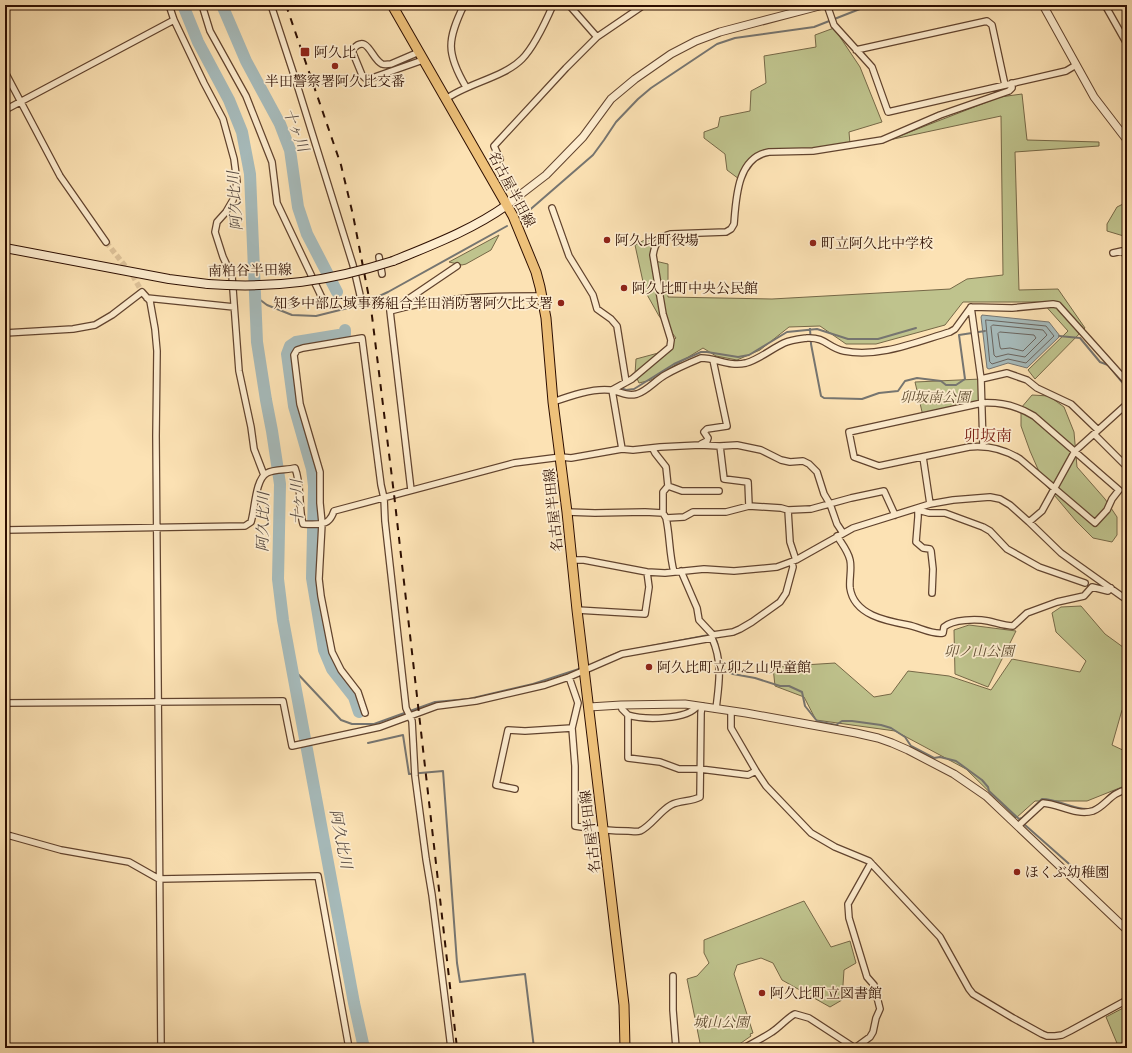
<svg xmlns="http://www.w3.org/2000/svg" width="1132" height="1053" font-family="'IM FELL Double Pica','Noto Serif JP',serif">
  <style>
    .green { fill: #bfc38d; stroke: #766847 }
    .water { fill: #a6baba; stroke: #767570 }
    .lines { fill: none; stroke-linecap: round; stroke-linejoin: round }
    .shore { stroke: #6a645e; stroke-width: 1 }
    .stream { stroke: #767570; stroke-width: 2 }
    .river { stroke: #a6baba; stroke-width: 12 }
    .minor-tunnel { stroke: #ddc299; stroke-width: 5.5; stroke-dasharray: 5.5 3; stroke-linecap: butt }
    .minor-casing { stroke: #61432e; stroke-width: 8 }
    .tertiary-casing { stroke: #61432e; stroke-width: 9 }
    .secondary-casing { stroke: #2d0e01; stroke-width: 10 }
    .primary-casing { stroke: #2d0e01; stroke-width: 11 }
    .minor { stroke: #fdecce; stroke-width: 5.5 }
    .tertiary { stroke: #fdecce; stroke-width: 7 }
    .secondary { stroke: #fdecce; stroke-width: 8 }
    .primary { stroke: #eec17a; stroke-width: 9 }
    .rail { stroke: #2d0e01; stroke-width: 2; stroke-dasharray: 7 7; stroke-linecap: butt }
    .secondary-bridge-casing { stroke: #2d0e01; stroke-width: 10; stroke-linecap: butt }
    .secondary-bridge { stroke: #fdecce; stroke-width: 8 }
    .poi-dot { fill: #8f2418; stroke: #fdecce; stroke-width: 1.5 }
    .labels { text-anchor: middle; stroke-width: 3.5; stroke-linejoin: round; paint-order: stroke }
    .poi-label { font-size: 14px; fill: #2d0e01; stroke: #fdecce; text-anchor: start }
    .street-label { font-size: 14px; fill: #2d0e01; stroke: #fdecce }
    .park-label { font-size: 14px; font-style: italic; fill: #604d32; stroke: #fdecce }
    .water-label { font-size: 15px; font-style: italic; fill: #574a42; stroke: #fdecce }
    .quarter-label { font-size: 16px; fill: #7a1f14; stroke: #fdecce }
  </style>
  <rect width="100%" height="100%" fill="#fce2b4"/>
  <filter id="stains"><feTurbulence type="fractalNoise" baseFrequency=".005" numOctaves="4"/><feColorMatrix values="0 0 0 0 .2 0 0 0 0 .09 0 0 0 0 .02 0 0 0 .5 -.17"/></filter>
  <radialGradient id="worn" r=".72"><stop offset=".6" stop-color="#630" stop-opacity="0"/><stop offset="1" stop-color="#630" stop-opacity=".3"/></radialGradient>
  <path class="green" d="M834,28L860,67L882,122L849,132L850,144L812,149L763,151L747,161L739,179L727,170L725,154L704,138V132L718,127L720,117L750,111L751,91L766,83L764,56L816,47L815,35Z
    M1022,94L1027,140L1099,142V146L1015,152L1019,290L1058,289L1085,328L1035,379L1028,370L1068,331L1042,302H963L945,325L876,344H846L820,326L789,327L760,350L737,360L716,356L703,348L651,380L639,383L635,374L636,359L662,352L676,338L659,316L645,291L635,245L652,236L655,261L668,264V297L772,299L950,289L967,279L1003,275L1001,116L889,140L1000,97Z
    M1127,202V237L1107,231V224L1117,207Z
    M499,235L491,250L466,264L462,265L449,262Z
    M981,379L982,403L923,416L915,382Z
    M1032,395L1049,396L1064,407L1074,432L1077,467L1105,499L1117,517V535L1112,542L1093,538L1076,521L1044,483L1030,451L1021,426V408Z
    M1081,606L1105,634L1127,650V709L1122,710L1112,745L1127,752V785L1087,801H1035L1016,818L966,769L895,731L816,720L804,697L775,686L773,667L835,663L874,697L891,694L908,671L949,676L991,690L1012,659L1080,672L1086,661L1056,632L1052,613L1061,607Z
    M969,625L1016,631L988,687L955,674L954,630Z
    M804,901L831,947L850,941L856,963L844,970L842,1000L830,1007L782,980L773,963L761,958L737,965L734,974L753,1033L750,1034L751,1036L741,1043L731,1048H701L687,979L697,976L709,963L704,953V940Z
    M1127,1006V1048H1119L1106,1017Z"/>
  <path class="water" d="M982,315L1049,322L1060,336L1027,368L1008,363L989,369L987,368L981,317Z"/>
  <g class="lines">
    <path class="shore" d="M986,320L1046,326L1054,336L1026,363L1008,359L992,364L990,362Z
      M993,325L1043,330L1047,335L1025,357L1008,354L996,357L994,355L991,327Z
      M1000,332L1034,335L1036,338L1023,351L1010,348L1001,349L1000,347L998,334Z"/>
    <path class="stream" d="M525,214L593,155L604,140L616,122L638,99L651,88L717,44L735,38L814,27L870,5
      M255,296L267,305L292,315L316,316L360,305L388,292L507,226
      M810,329L811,344L821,396L824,398L862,399L879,393L898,391L905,381L917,378L941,381L946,385H956L965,379L959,335L985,331
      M1059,336L1080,338L1100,362L1108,365L1127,388
      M621,388L626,390L634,389L674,364L701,352H707L738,357L749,355L787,332L817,329L848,339H878L916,328
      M603,659L620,652L709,635L715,638L717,642L722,667L724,670L733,674L755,678L780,686H789L802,692L805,706L817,721L836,725L842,721H852L881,725L891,728L905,737L911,746L934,758L940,757L956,761L982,780L988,787L989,791L1019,819L1022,818L1042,799C1058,799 1073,810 1089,809C1103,807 1109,789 1124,788
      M291,670L296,672L341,720L352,724H374L435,702L469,699L533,684L582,668
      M368,743L403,735L409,774L443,771L457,963L460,982L525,974L534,1048
      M1025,825L1076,870L1103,868"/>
    <path class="river" d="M183,5L198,42L229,100L242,132L250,174L257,342L266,400L272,431L280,484L278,579L283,620L354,1003L364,1048
      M222,5L246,61L280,124L290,150L298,207L307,234L337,292
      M345,330V334L296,342L290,346L287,354L294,406L312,469L314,486L312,578L324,650L332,669L354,697L359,712"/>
    <path class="minor-tunnel" d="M106,242L133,276L142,292"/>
    <g class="minor-casing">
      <path id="minor" d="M169,5L174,20L204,83L223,119L234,159L237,182L233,200L226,212L217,222L215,232L223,257L232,276L239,371L251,427L254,449L264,475
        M202,5L210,31L246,96L272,162L277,203L323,300
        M271,5L294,75L353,265L360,295
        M464,5C447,40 446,53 466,87
        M569,5L597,37
        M827,5L834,25L872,67L888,112L1066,71L1076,65
        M1105,5L1127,44
        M856,50L987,21L992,25L1005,85
        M419,52L391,64C388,64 385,65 382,64C371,59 368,33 353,49V53L362,75L365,78L369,79L423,60
        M5,72L60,176L106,242
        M446,99C468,83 503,78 522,59C534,47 546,21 553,5
        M5,110L174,20
        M500,159L494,146L566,68L597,37L644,5
        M552,208L569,256L593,295L597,309L611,319L617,326L626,382
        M1113,253L1122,251L1127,256
        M379,257L382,274
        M147,298L234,307
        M971,307L981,379L983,446
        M395,308L457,266
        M5,333L73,329L95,325L112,315L142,292L150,301L155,329L157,351L156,436L161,1048
        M981,379L1007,373L1027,380L1037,388L1071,404L1098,430
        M612,390L632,379L670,347L671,340L663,314L653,255C655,243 659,237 671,234L726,232L731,229L734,224C736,199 737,157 769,152L813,151L882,140L940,115L1009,91L1012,88V83
        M612,390L622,449
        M553,402C570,396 593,388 610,390C620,391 625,397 637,394C647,391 656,380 665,375C677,368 689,363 701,358C717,358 729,367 746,363C760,359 771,349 784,343C791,340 800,339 807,338C826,337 828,348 844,351C879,358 916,342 950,332L955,329L971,307L1012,308L1053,304L1058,305L1127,382
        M982,403C1002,402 1018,406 1034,416L1119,490L1112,499L1107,510L1095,523L1020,459C1004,449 988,445 969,447L879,466L854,457L849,432Z
        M1094,434L1127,467
        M701,444L707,441L708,438L704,432L707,429L727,426L713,360
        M720,446L724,479L748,482L749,506
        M653,449L655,453L666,467L668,486L682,491H719
        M923,457L930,504
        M411,490L390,311C439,297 491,296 541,296
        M918,509V517L916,542L923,548L930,549L931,551L933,569L932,593
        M788,510L811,509L851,498L884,491L895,515
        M918,510L929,513H945L983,527L990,531L1007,549L1039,567L1085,583
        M567,512L595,513L645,512L663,513L666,518
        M663,513V492L668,486
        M1029,522L1042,511L1075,451L1127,404
        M5,530L245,526L251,522C255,510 255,479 267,473C273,469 288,470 295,468C302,486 298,506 303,524C310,524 324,526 329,520C331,518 333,514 334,511L514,463L561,457L571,458L622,449L633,450L660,447L700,445L720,446L737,445L761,450L781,460L790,462L803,461L809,464L817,472L824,494L830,504L837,524L843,533
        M837,536C842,544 848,551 850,560C852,569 849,579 850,588C854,615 886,621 908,625C919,627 932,635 943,633L944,627C953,619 977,619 988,621C997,623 1005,626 1013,626L1027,613L1057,602L1084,596L1092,587L1108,591L1111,588
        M572,560H584L647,572L665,573L704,569L734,571L777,567L796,560L853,528L930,504L953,500L990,497L1000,499L1010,505L1029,522L1061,553L1127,600
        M681,571L697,608L699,620L713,635L733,632L740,629L752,622L780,602L786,593L793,567L792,562
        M674,572C669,554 670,535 666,518L684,517L693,512H726L749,506L781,508L788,510L790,542L796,560
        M577,610L645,614L649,587L647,572
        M712,638C723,663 719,683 716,709
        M569,677L578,703L572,728L575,766V826C593,829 610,831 628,831C631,831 637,832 640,831C651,826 660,811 671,805C680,800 691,802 700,797L701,713L702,706
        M5,703L283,701L292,746L380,727L437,706L476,701L545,685L569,677L622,654L712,638L713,635
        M621,705L622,709L628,715V758L660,762L679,769H700L748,775L756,771
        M731,711V728L756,771L766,786L811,833L835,847L869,861L940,937L969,989L973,994L1013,1018L1042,1034L1047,1036H1055L1062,1035L1070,1031L1127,1000
        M365,713L358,692L341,670L332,652L321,596L319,579L322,523L320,503V472L300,404L294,355L297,350L303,348L362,338L381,485L384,498L385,521L406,708L412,721L415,776L426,859L432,895L451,1048
        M628,715C644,720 688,720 697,706
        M515,789L496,785L508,730L525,731L572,728
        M1018,826L1043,803C1059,804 1076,816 1093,811C1106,806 1111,792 1127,790
        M5,835L11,836L61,850L129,862L159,879L318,876L349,1048
        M673,976V1010L676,1048
        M744,1048C753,1043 763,1038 772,1032C780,1027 788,1017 795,1014L809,1018L855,1048L870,1037L873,1032L876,1018L880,1009L874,985L867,977L849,918L848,904L871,863"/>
    </g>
    <g class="tertiary-casing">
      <path id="tertiary" d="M1043,5L1094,97L1127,140
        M507,205L546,175L583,137L611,99L635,79L671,54L696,41L720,32L823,5
        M589,707L621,705L685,704L746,713L856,733L878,738L892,743L908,750L954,774L986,796L1127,930"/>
    </g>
    <g class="secondary-casing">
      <path id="secondary" d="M5,248L169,279L208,284
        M393,261C432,245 472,230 507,205"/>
    </g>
    <g class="primary-casing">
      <path id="primary" d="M392,5L513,216L536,272L540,287L546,318L553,402L567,512L577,610L624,1005L625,1048"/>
    </g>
    <use href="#minor" class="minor"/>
    <use href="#tertiary" class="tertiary"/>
    <use href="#secondary" class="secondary"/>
    <use href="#primary" class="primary"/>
    <path class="rail" d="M286,5L341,165L353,215L371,308L394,494L457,1048"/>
    <g class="secondary-bridge-casing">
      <path id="secondary-bridge" d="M208,284C274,289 330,281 393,261"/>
    </g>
    <use href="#secondary-bridge" class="secondary-bridge"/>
  </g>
  <g class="poi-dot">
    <rect x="300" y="47" width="10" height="10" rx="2"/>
    <circle cx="335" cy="66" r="4"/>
    <circle cx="607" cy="240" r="4"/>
    <circle cx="813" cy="243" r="4"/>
    <circle cx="624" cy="288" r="4"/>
    <circle cx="561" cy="303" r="4"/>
    <circle cx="649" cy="667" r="4"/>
    <circle cx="1017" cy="872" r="4"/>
    <circle cx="762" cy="993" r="4"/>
  </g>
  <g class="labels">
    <g class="poi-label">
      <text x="314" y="57">阿久比</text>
      <text x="335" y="86" text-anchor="middle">半田警察署阿久比交番</text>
      <text x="615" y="245">阿久比町役場</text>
      <text x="821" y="248">町立阿久比中学校</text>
      <text x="632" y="293">阿久比町中央公民館</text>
      <text x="553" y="308" text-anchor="end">知多中部広域事務組合半田消防署阿久比支署</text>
      <text x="657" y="672">阿久比町立卯之山児童館</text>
      <text x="1025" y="877">ほくぶ幼稚園</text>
      <text x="770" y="998">阿久比町立図書館</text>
    </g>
    <g class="street-label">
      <text transform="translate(512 189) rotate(62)" y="5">名古屋半田線</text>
      <text transform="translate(250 270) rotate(-1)" y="5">南粕谷半田線</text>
      <text transform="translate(553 510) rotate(-96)" y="5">名古屋半田線</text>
      <text transform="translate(590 832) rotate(-97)" y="5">名古屋半田線</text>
    </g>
    <g class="park-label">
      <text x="935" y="402">卯坂南公園</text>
      <text x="979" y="656">卯ノ山公園</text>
      <text x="721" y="1027">城山公園</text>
    </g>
    <g class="water-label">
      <text transform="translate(296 130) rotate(69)" y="5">十ヶ川</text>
      <text transform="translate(235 201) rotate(-94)" y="5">阿久比川</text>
      <text transform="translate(297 502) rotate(-91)" y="5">十ヶ川</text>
      <text transform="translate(263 522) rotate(-89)" y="5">阿久比川</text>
      <text transform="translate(341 839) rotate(79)" y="5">阿久比川</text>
    </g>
    <g class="quarter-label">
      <text x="988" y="441">卯坂南</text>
    </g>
  </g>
  <rect width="1132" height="1053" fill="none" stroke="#fce2b4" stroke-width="20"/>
  <rect x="6" y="6" width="1120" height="1041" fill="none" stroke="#2d0e01" stroke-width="2"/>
  <rect x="10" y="10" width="1112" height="1033" fill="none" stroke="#2d0e01"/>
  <rect width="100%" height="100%" filter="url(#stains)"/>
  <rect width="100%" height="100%" fill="url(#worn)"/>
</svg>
